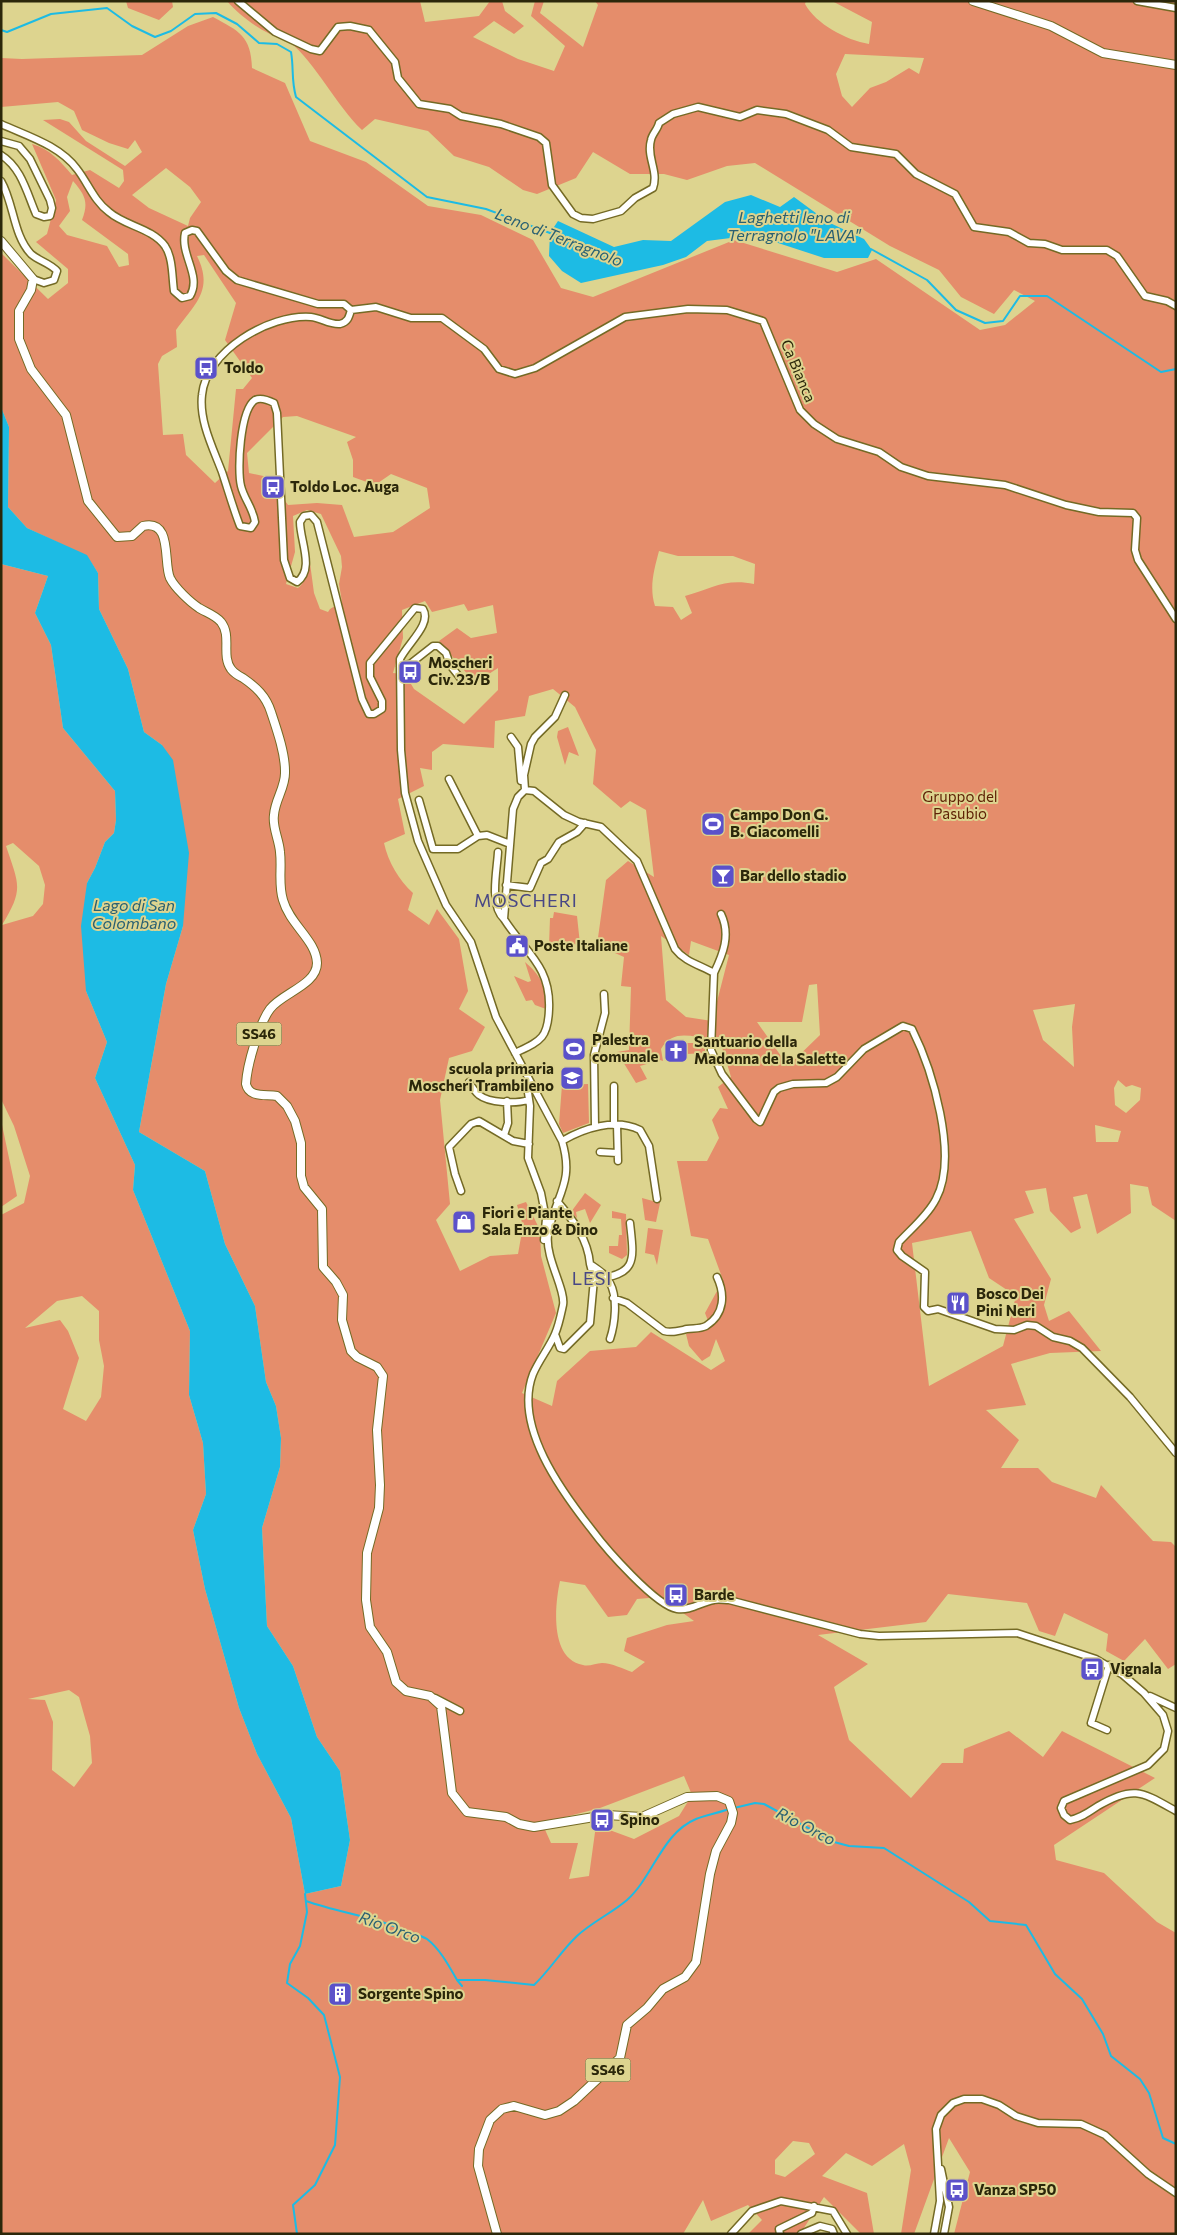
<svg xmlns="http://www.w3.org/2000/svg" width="1177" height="2235" font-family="Commissioner,sans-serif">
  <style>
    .green { fill: #e58d6b; fill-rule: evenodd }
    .water { fill: #1dbbe4 }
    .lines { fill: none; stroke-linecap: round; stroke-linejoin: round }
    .stream { stroke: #1dbbe4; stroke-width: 2 }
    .minor-casing { stroke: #746a25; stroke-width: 9 }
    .major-casing { stroke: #746a25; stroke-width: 10 }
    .minor { stroke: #fff; stroke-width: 6 }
    .major { stroke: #fff; stroke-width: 8 }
    .labels { text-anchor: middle; stroke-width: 4; stroke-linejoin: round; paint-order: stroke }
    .shield { fill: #ddd48f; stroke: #605b32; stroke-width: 1 }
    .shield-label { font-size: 14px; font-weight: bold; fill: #2b270a }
    .poi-label { font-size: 15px; font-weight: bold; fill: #2b270a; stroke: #ddd48f; text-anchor: start }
    .street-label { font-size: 15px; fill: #2b270a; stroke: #ddd48f }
    .park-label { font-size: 15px; fill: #5f2206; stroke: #ddd48f }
    .water-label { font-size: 16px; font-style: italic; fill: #296072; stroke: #ddd48f }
    .quarter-label { font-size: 18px; letter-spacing: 1px; fill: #484785; stroke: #ddd48f }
  </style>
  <rect width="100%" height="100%" fill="#ddd48f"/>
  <path class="green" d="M126,1H172L173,7L159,20L128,8Z
    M227,1H420L425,22L479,16L490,1H502L505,11L524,26L514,34L494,21L473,37L518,59L554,71L565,46L531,16L535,1H544L540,13L583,47L598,5L595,1H806L805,4C816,24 846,40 869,44L872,22L832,1H1176V1221L1152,1205L1148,1187L1130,1184L1131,1213L1097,1234L1087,1194L1073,1197L1081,1228L1071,1233L1050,1211L1046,1188L1025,1191L1034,1213L1014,1219L1051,1279L1044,1305L1049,1321L1069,1311L1101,1351L1050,1353L1011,1364L1026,1405L986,1410L1019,1440L1001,1468H1038L1052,1482L1096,1498L1101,1485L1153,1541L1171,1542L1176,1547V1664L1168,1669L1145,1639L1124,1661L1106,1651L1108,1634L1064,1613L1055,1636L1039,1631L1027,1603L948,1594L926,1622L818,1635L868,1664L834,1687L849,1740L911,1798L942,1763H963L964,1749L1009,1731L1043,1757L1062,1731L1155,1778L1054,1845L1056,1860L1104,1873L1157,1922L1176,1933V2234H954L970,2172L949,2138L914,2234H901L911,2170L904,2144L872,2166L846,2153L822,2176L867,2193L874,2234H861L824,2197L800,2234H748L762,2220L748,2205L711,2221L703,2200L683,2234H1V1215L24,1203L30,1176L14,1126L1,1099V564L48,576L35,613L51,645L63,728L115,791L116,820L114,833L105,842L95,868L87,883L86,991L107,1042L95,1078L135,1165L133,1190L190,1331L189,1395L203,1443L206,1494L193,1530L205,1589L239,1708L257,1754L291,1818L305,1894L341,1886L350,1840L340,1771L317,1737L293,1666L267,1626L262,1528L280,1467L281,1438L276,1406L266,1382L255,1306L225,1244L205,1171L139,1132L166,984L183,926L162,745L144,732L128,669L99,609L98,573L87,556L27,528L8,507L9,427L1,407V253L48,299L68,283V269L36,242L47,234L56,200L32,144C50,149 60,161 72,175L90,170L119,188L124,181L123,170L43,120L60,119L69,122L86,141L125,166L142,152L135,140L128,149L109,143L82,130L74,111L58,102L1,107V58L22,59L142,55L188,26L213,17C239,31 251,36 252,68L285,83L310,141L366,162L428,206L481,215L533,240L561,288L593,297L734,240L837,272L876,259L980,330L1005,325L1035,301L1014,290L994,314L961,297L939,270L890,246L755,163L727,166L687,180L664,174H630L593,152L576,178L537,194L523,190L489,167L454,156L428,131L375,119L362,130C336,105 316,64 291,43C285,39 276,37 270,34C254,26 238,14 227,1ZM845,54L924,58L919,74L909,68L886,82L870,88L852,107L842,96L836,74ZM166,168L190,187L201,202L190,218L188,226L149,208L132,195ZM73,181C85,195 89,202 82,220L128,254L129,265L119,267L107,246L67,235L59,226L70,211L67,197ZM204,255L236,303L225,340L252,378L243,389H236L228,471L215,483L186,455L183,434L163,435L158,364L162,356L177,347L176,330C195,304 214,290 197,256ZM297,416L356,437L347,442L353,460V477L375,485L391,474L427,488L430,508L393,532L354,537L342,505L317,503L288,505L268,477L249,473L247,453L283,417ZM307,510L321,514L341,556L342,567L339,584L342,602L330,609L328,612L320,609L314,593L307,541H305C307,560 314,574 298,588L286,584L295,552L293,516ZM659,551L678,556H733L755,564L754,584C725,578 711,589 685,596L692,613L681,620L673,607L655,606C649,587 654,570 659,551ZM425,601L432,612L464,604L468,611L493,605L497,633L471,638L457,628L439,641L475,683L498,668V690L464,724L414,689L405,674L393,673L403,638L402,610ZM553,689L575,707L596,750L593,784L621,808L630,801L646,810L654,877L628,861L606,880L597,945L624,957L621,986L631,987L629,1050L617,1052L636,1083L647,1079L640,1066L660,1060L663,1061L661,1049C675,1025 696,1041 719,1037L731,1077L718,1087L728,1109L720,1108L712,1120L719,1138L707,1161H677L691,1236L708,1239L723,1280L705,1313L710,1326L686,1334L689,1346L702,1361L710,1356L716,1339L725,1361L711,1370L651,1332L636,1347L590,1351L557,1381L552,1406L522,1393L556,1313L541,1256L540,1230L526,1202L517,1205L523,1226L518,1254L490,1256L460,1271L436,1220L450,1204L440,1100L449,1058L472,1051L485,1027L459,1009L468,991L459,939L437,909L429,925L408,910L413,893C399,880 388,862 384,843L405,834L398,799L424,786L420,768L432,770V752L443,744L494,748L495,721L525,716L529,696ZM13,843L39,866L45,885L43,904L33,916L2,925C24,889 19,885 6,846ZM661,936L689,955L691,941L729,955L712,1021L686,1017L666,1000ZM817,984L820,1035L788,1066L757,1022H802L809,985ZM1075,1004L1072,1027L1074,1067L1043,1040L1033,1010ZM1118,1080L1126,1087L1132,1085L1141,1088L1140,1100L1126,1113L1115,1105L1114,1088ZM1095,1125L1121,1131L1118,1142H1096ZM971,1231L989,1278L1016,1296L1003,1346L929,1386L912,1243ZM82,1296L99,1311V1340L104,1366L101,1397L86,1421L63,1409L79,1358L68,1331L60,1320L25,1328L57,1301ZM560,1581L585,1585L608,1617L627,1615L637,1599L661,1597L694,1621L667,1625L627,1638L624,1651L645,1662L632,1672C623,1669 612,1663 602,1663C596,1663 589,1667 583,1665C549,1659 555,1604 560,1581ZM69,1690L79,1697L90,1736L92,1763L74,1787L52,1770L53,1722L45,1700L28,1699ZM684,1776L692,1795L679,1816L634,1839L596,1825L589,1876L569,1879L578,1843H551L542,1823L600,1808ZM793,2141L809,2143L815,2154L785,2177L775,2174V2160Z
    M568,727L579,756L569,752L565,765L557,737L558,731Z
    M554,912L577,916L580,944L549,946L550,918H553Z
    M525,962C541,976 547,987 546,1009L535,1005L532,1000L526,1001L514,976L528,982L531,981Z
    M687,1043H705V1053L687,1054Z
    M588,1084L589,1123L563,1133L559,1124L562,1085Z
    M1,1120L17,1196L1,1207Z
    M585,1193L601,1205L590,1223L585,1209L576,1212L577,1218L571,1212Z
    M642,1198L660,1203L656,1222L645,1220Z
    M612,1211L626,1214L627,1255L622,1259L609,1253V1246H618L619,1235H622L621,1219L612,1218Z
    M648,1228L663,1230L657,1265L654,1255L645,1253Z"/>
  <path class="water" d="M751,195L780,207L794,197L828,222L864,239L872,250L868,258H824L754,235L707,241L686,257L663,265L581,283L562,271L549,256L550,233L558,221L614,247L643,240L671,241L725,202Z
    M1,407L9,427L8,507L27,528L87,555L98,573L99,609L128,669L144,732L162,745L173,760L189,853L183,926L166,984L139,1132L205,1171L225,1244L255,1306L266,1382L276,1406L281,1438L280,1467L262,1528L267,1626L293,1666L317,1737L340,1771L350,1840L341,1886L305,1894L291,1818L257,1754L239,1708L205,1589L193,1530L206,1494L203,1443L189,1395L190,1331L133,1190L135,1165L95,1078L107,1042L86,991L81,926L87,883L95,868L105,842L114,833L116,820L115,791L63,728L51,645L35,613L48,576L1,564Z"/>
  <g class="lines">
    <path class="stream" d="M1,30L7,32L51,14L107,8L132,26L155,37L171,31L195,14L216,13L237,24L259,43L277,44L291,52C294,69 291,79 296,97L427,197L486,209L550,233
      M871,249L927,280L956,310L985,323L1003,321L1020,296H1047L1161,372L1176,369
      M734,1808L755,1803L764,1804L834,1842L849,1846L884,1848L969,1902L990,1921L1026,1925L1055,1974L1082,1999L1103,2034L1111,2056L1140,2079L1149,2093L1163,2138L1176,2144
      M306,1901C340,1913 376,1917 409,1932C415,1934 422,1936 427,1939C440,1949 449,1966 457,1980H485L534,1985C550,1970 561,1951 577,1936C592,1922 612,1913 627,1900C653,1877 662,1833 696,1819C706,1815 718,1813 729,1809
      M457,1980L462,1986
      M297,2234L293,2205L315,2185L335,2145L340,2077L324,2015L308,1998L287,1983L290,1964L300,1946L307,1912L305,1894"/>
    <g class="minor-casing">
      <path id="minor" d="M238,1L275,32L311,49L320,51L338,27L350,26L369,30L395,62L398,78L419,104L450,109L461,116L501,124L539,137L546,143L552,185L573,214L581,218L593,219L621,211L635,198L653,188C659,171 646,157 651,140C652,134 658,129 659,123L673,114L698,107L740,117L757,110L786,114L828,130L851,147L896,154L916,174L955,194L974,227L1009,232L1029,243L1045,244L1062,250H1107L1117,256L1145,296L1167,301L1176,306
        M1137,1L1176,8
        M1,124C27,136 59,145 77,169C88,183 94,201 109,212C125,226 152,228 165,246C173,258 172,277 174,291L182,298L190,296C202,276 180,255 185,233L192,230L197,231L226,271L237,280L318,304H344L351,310C349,317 348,322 340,324C330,325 321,318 311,317C269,314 206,351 202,395C199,421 213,448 222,472C228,490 233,508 240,526L251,528L255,522C253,508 244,499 241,486C237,470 240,410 255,400C261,397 268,400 274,403L277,413L284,560L290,578L297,582C315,569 300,541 300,522L304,516L311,515L317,522L362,699L369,714H374L382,709V701L370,677V663L415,608L423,609C432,624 408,643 400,659L401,750L405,793L418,841L446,905L471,942L496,1017L562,1141C575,1184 555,1195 548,1235C545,1258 566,1290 563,1305C561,1314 559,1325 555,1334C549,1348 539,1360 533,1374C513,1426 562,1492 592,1530C606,1549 656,1606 677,1609C691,1611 701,1602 714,1600C718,1599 724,1600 729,1600L860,1634L879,1636L1017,1633L1096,1659L1123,1675L1144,1693L1163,1715L1168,1731L1164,1749L1148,1765L1064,1801L1061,1808L1064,1815L1070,1820C1081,1818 1089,1812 1098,1806C1134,1785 1142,1792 1176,1811
        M1,141L19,146L30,159L50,200L52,208L50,216L44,217L36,214C27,193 21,167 1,155
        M1,181C14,203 13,235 31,254C39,261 50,263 57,271L54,280L44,283L33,279
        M351,310L376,307L411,318H442L484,349L499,369L515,374L535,368L625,317L688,309L727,310L763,321L800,410L814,424L837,439L879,452L901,467L928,476L1005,485L1066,505L1099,512L1133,513L1137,518L1135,550L1138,560L1176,619
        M400,666L410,664L433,646H438L446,653L450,665L461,679
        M511,737L518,747L521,781
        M449,779L478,836L487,835L510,844
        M525,790L524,775L531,744L535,737L555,717L565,695
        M419,800L433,849H458L478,836
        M498,852C497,871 489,905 504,919
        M506,885L530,888L541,863L548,859L559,842L577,832L585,823
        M714,973C723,954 731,935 721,914
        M515,1053C540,1041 548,1039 549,1009C551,966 525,952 504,919L513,809L518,797L525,790L534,791L564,815L579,822L601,827L637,861L675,949C685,962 700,965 714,973L711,1050L722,1074L756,1119L760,1122L774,1092L779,1088L793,1084L826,1083L837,1077L864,1049L903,1026L912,1029C932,1069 959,1156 936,1199C928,1215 911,1229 899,1242L897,1250L902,1256L925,1272L924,1307L928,1311L938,1309L995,1329L1014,1330L1027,1325L1036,1326L1053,1337L1070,1341L1082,1348L1130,1397L1176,1453
        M469,1082C472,1087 475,1092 479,1095C489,1103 516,1104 528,1100
        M531,1085L527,1086L530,1106L528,1158L541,1193L546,1219L544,1240
        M614,1086V1125
        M617,1125L618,1161
        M595,1127L594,1055L605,1013L604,994
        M504,1135L508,1123L507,1101
        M562,1141C584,1128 615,1118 640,1130L649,1146L657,1199
        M600,1152L617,1153
        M461,1191L455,1174L449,1147L471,1124L479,1121L513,1141L529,1144
        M557,1201C573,1220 588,1239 590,1264C597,1269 606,1274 610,1283C618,1298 615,1324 610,1339
        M590,1264L594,1279C638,1275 634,1260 630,1223
        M613,1298L627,1303L664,1331C672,1333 678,1331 687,1329C694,1328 700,1329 706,1326C725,1314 725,1294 717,1277
        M555,1334L560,1348L564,1349L590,1323L594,1279
        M1150,1696L1176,1708
        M435,1698L460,1711
        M1107,1730L1091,1723L1109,1665
        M941,2169L949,2207L944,2234
        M731,2234L752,2211L781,2201L833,2211L847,2234
        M780,2234L779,2229L812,2213L814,2206
        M801,2234L820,2226L832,2229L834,2234
        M934,2234L940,2201L936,2129L941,2115L953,2103L964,2099H982L999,2105L1016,2116L1038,2123L1081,2124L1105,2135L1148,2174L1176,2193"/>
    </g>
    <g class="major-casing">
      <path id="major" d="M973,1L1051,26L1103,53L1176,65
        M1,241L33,279L31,290L19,311V339L31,369L66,415L88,501L117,537L132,536L143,526C173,519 163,563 170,578C175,588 190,602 199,608C207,613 215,615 221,622C232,636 221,655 231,669C234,673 239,676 243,678C256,687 266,696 271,712C277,730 285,753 285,771C286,787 275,799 274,815C272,827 279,839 280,852C282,868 278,884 283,900C290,925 316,940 317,963C317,985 282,993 270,1009C259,1024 247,1065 246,1084C249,1098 265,1094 277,1096L287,1106L295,1121L301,1143V1176L304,1187L322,1209L323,1267L336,1282L343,1295L342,1320L351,1351L357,1357L377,1367L383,1376L377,1430L380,1485L379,1508L367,1553L366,1600L370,1627L387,1652L396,1682L406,1691L430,1696L441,1706L452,1793L467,1812L506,1817L519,1824L534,1827L606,1815L642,1817L687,1797L717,1796L729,1801L733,1813L731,1823L716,1851L710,1874L696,1962L685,1977L663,1989L647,2008L627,2025L620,2058L574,2101L559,2111L545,2115L514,2106L502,2109L490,2120L479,2149L478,2166L497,2234"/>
    </g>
    <use href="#minor" class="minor"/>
    <use href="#major" class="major"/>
  </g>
  <defs>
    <g id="bus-square" transform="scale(1.25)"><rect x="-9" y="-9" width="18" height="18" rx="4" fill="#5b51ca" stroke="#ddd48f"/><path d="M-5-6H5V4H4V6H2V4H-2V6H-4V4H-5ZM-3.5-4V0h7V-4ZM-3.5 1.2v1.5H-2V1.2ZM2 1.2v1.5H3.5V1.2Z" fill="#fff"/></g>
    <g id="stadium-square" transform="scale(1.25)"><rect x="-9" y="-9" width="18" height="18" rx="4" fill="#5b51ca" stroke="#ddd48f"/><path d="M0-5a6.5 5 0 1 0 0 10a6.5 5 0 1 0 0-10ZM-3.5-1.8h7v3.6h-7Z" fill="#fff"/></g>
    <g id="bar-square" transform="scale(1.25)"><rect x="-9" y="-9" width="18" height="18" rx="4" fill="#5b51ca" stroke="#ddd48f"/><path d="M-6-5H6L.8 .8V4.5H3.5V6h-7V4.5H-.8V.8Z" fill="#fff"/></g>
    <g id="civic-square" transform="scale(1.25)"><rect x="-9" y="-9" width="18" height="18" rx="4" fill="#5b51ca" stroke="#ddd48f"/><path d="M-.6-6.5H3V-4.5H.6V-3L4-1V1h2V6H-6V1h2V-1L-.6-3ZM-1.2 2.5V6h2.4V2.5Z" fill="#fff"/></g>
    <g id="church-square" transform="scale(1.25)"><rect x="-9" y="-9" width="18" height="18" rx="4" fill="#5b51ca" stroke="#ddd48f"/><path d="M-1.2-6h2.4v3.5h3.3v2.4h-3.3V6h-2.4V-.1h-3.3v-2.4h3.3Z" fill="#fff"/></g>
    <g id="school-square" transform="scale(1.25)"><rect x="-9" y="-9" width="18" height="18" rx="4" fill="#5b51ca" stroke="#ddd48f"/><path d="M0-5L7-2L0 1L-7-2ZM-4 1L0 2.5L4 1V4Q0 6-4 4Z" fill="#fff"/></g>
    <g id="shop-square" transform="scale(1.25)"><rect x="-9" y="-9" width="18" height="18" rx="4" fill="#5b51ca" stroke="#ddd48f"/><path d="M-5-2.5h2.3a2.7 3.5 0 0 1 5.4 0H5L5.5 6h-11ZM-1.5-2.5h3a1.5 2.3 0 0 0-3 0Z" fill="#fff"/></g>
    <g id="restaurant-square" transform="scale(1.25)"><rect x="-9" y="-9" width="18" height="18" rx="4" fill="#5b51ca" stroke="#ddd48f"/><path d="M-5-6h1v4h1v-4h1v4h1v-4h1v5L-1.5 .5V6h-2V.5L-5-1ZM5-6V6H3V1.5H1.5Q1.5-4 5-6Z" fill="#fff"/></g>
    <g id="building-square" transform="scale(1.25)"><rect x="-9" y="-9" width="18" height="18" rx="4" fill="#5b51ca" stroke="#ddd48f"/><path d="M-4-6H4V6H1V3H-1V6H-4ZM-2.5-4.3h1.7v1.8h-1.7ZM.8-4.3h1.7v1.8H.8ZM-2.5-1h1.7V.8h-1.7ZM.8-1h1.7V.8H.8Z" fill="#fff"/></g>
  </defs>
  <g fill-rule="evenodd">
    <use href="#bus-square" x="206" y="368"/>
    <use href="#bus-square" x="273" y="487"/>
    <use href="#bus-square" x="410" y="672"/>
    <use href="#stadium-square" x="713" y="824"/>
    <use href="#bar-square" x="723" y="876"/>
    <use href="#civic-square" x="517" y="946"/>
    <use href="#stadium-square" x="574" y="1049"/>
    <use href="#church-square" x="676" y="1051"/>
    <use href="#school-square" x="572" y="1078"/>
    <use href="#shop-square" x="464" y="1222"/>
    <use href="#restaurant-square" x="958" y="1303"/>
    <use href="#bus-square" x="676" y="1595"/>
    <use href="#bus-square" x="1092" y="1669"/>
    <use href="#bus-square" x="602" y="1820"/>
    <use href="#building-square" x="340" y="1994"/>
    <use href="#bus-square" x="957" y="2190"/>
  </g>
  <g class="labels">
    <g class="shield">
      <rect x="236.5" y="1022.5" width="45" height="23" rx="4"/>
      <rect x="585.5" y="2058.5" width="45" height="23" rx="4"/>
    </g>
    <g class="shield-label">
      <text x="259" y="1039">SS46</text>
      <text x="608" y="2075">SS46</text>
    </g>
    <g class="poi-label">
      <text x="224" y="373">Toldo</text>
      <text x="290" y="492">Toldo Loc. Auga</text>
      <text x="428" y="668">Moscheri<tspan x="428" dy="17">Civ. 23/B</tspan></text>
      <text x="730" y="820">Campo Don G.<tspan x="730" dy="17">B. Giacomelli</tspan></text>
      <text x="740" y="881">Bar dello stadio</text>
      <text x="534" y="951">Poste Italiane</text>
      <text x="592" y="1045">Palestra<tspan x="592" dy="17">comunale</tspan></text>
      <text x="694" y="1047">Santuario della<tspan x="694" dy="17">Madonna de la Salette</tspan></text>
      <text x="554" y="1074" text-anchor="end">scuola primaria<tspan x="554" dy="17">Moscheri Trambileno</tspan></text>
      <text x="482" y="1218">Fiori e Piante<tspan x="482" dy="17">Sala Enzo &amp; Dino</tspan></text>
      <text x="976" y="1299">Bosco Dei<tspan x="976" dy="17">Pini Neri</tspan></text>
      <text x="694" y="1600">Barde</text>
      <text x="1110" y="1674">Vignala</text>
      <text x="620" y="1825">Spino</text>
      <text x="358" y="1999">Sorgente Spino</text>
      <text x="974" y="2195">Vanza SP50</text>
    </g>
    <g class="street-label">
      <text transform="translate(798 371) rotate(67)" y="5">Ca Bianca</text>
    </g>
    <g class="park-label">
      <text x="960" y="802">Gruppo del<tspan x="960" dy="17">Pasubio</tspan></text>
    </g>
    <g class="water-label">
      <text x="794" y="223">Laghetti leno di<tspan x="794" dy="18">Terragnolo "LAVA"</tspan></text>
      <text transform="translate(559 237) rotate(21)" y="6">Leno di Terragnolo</text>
      <text x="134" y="911">Lago di San<tspan x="134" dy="18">Colombano</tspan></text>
      <text transform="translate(806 1826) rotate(27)" y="6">Rio Orco</text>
      <text transform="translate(390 1927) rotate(20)" y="6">Rio Orco</text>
    </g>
    <g class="quarter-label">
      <text x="526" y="907">MOSCHERI</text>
      <text x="592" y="1285">LESI</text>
    </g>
  </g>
  <rect width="1177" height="2235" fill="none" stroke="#2b270a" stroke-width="5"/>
</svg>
